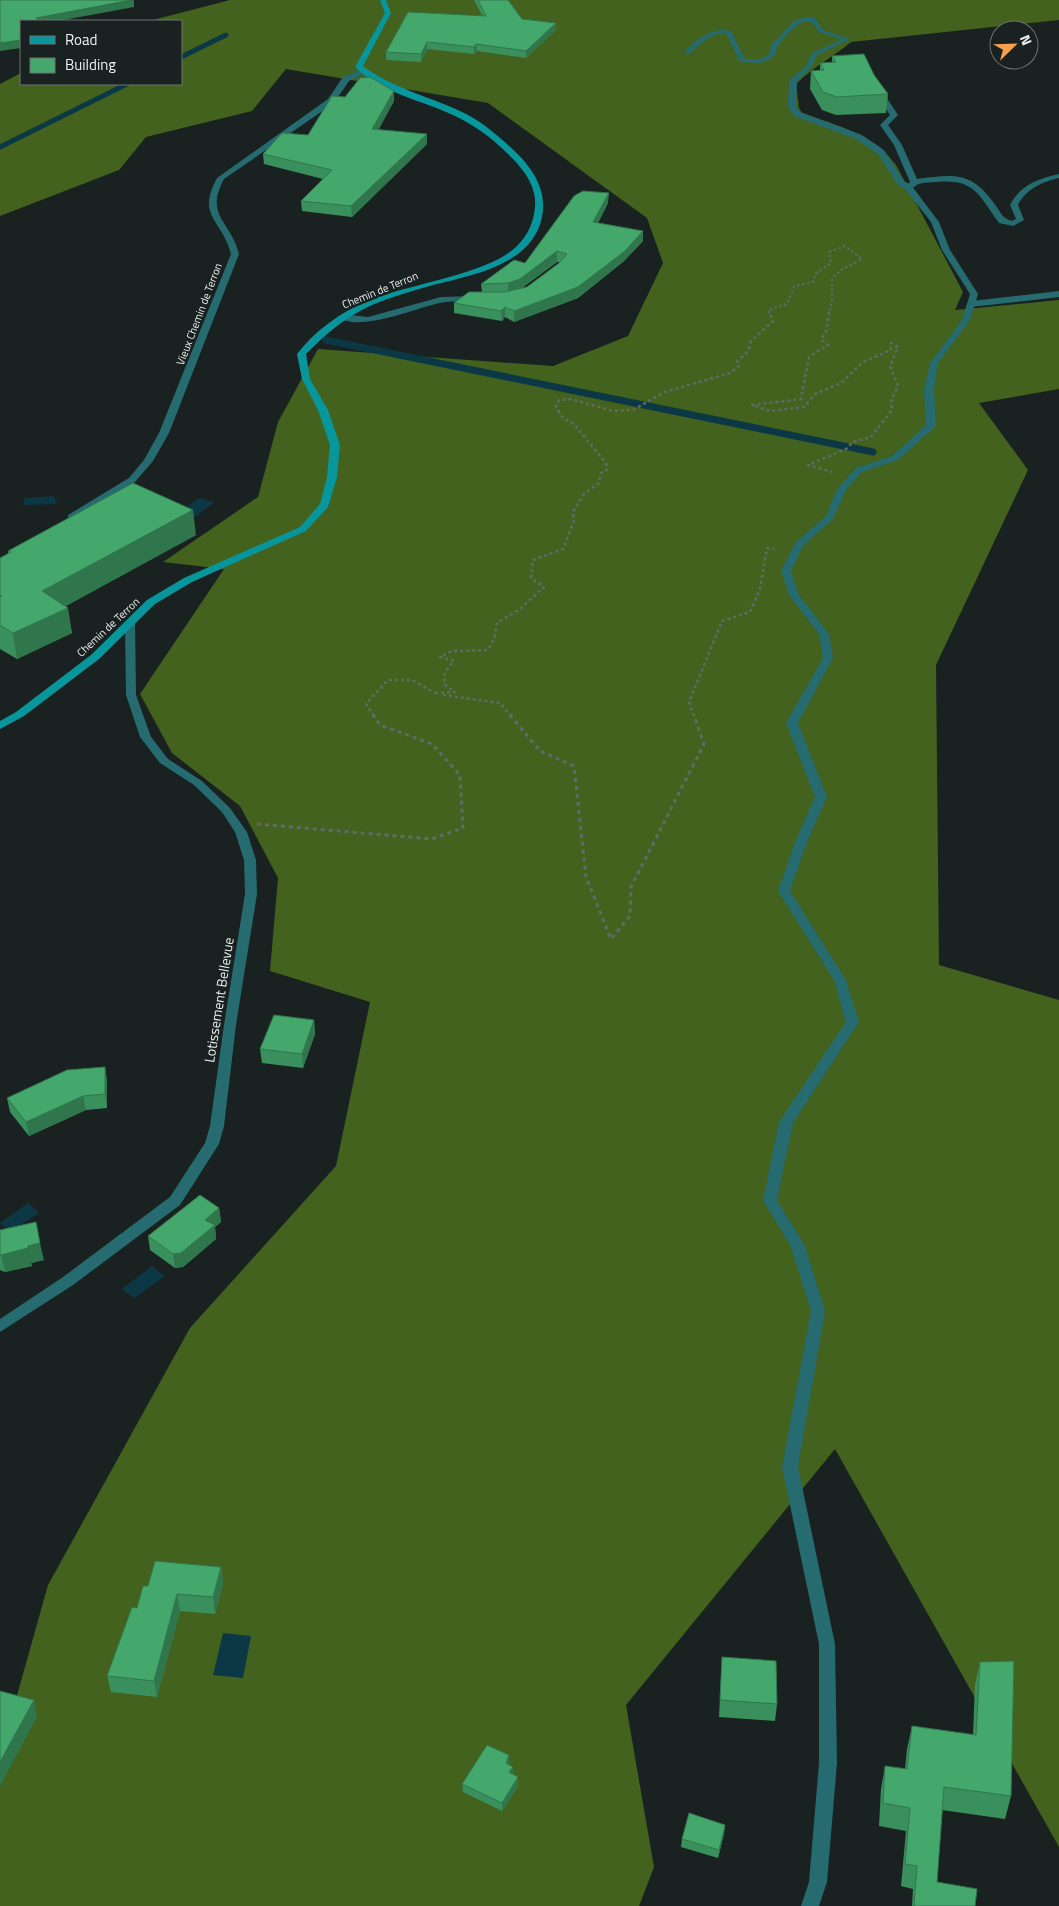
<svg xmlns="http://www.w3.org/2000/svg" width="1059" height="1906" font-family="'Titillium Web',sans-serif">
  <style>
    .forest { fill: #42621e }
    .water { fill: #0c3846 }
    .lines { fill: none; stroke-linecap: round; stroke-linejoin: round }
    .stream-far1 { stroke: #0c3846; stroke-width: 5 }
    .stream { stroke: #0c3846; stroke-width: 7 }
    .path-far2 { stroke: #626a68; stroke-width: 2; stroke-dasharray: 2.5 2.5; stroke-linecap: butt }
    .path-far1 { stroke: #626a68; stroke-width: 2.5; stroke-dasharray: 3 3; stroke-linecap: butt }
    .path { stroke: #626a68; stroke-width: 3; stroke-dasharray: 4 4; stroke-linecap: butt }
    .lane { fill: #266b6f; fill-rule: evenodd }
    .street { fill: #266b6f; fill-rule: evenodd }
    .secondary { fill: #08969d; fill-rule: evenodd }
    .wall { fill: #3a905d; fill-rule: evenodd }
    .shaded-wall { fill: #30764c }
    .building { fill: #44a86c; stroke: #30764c }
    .labels { text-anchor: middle; stroke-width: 5; stroke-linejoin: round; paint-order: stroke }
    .far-street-label { font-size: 11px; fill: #eaefee; stroke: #192220 }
    .street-label { font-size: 14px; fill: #eaefee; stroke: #192220 }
  </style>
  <rect width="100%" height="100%" fill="#192220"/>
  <path class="forest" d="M230,0H1059V20L851,42C833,57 813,67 796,84L799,108L802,113C838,126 872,133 896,165L963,292L955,310L1059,300V389L979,403L1028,470L936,665L939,965L1059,1000V1847L835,1449L626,1705L654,1867L639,1906H0V1756L48,1585L190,1328L336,1166L370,1002L270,971L278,878L240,806L172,753L140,694L224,569L163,562L258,497L278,422L318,349L553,366L628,336L663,263L647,218L488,103L286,69L252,111L146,137L119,170L0,216V84L21,73V84H181V21H149Z"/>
  <path class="water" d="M54,496L57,504L23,505L25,498Z
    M200,498L215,502L193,518L178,513Z
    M28,1203L39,1213L10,1231L0,1223Z
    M152,1266L165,1276L134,1298L122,1289Z
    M223,1633L251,1636L243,1678L213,1675Z"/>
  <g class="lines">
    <path class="stream-far1" d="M181,57L226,35
      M0,147L127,84"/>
    <path class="stream" d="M326,340L873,452"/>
    <path class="path-far2" d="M769,313L768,310L787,304L794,287L814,281L815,274L831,263L829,252L845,246L862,259L841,270L832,278V301L829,313"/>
    <path class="path-far1" d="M829,312L826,332L821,339L828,345L809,357L801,399L752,405L770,411L804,407L815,394L841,383L863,362L891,350V343L898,347L890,366L898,386L891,401L892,410L871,437L853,442L846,449L808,465L832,472
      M435,693L455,692L444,684L445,672L454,661L440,657L452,651L488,650L494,639L497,623L520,609L544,587L531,578L533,560L563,549L574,521L573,512L584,494L599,483L601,473L607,470L606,463L574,424L563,418L556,407L559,400L571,399L613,411L633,410L665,392L730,373L739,366L737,362L748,351L751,341L773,321L769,312
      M443,695L500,703L511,716
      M374,716L366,704L388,680H412L437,694
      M694,716L689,702L722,621L750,612L760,589L767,548L775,549"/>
    <path class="path" d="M510,715L540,751L574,766L586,877L611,939L630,916L631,887L704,744L694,715
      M257,824L432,839L463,828L460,775L432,744L380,725L373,715"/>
    <path class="lane" d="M806,17L815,18L823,30L850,39L847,41L819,32L811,21C798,20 785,36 778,46C776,48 776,54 774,57L761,63L740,62L726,33C711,32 700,45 689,54L684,53C696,39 712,26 731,31L745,59H760L769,55L771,45L794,21Z
      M878,89H881L898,115L888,125L902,145L917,179C955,174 972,171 996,206C1001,213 1003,219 1012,221L1016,219L1010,205C1020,185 1038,179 1059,174V178C1042,182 1026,189 1018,205L1024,220L1013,226L999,223C978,194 975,178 934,182C925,183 918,182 912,189H906L905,187L910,182L894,145L880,125L890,115L874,91Z
      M1059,291V297L971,307L967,304L971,301Z
      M476,296L480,299L479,301C466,303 453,300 440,303C415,308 359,333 338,317L342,314L368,317L441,297Z"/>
    <path class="street" d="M845,38L850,39L817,55L810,69L797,81L796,106L800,112L862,135L884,150L904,181L911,185L939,222L950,250L978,294L970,320L938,363L934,389L936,426L898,460L862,472L846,490L833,519L803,546L791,571L799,595L829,634L833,658L798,723L827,797L807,842L790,891L846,980L859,1022L793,1123L777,1200L805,1246L825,1311L798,1467L835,1644L837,1763L827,1882L819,1906H801L809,1882L819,1763V1644L782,1467L811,1311L791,1247L763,1200L779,1122L846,1022L834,980L778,891L795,842L815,797L786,723L823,658L819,634L789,595L781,571L795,543L826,516L837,489L856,468L892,456L926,425L924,389L930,363L962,320L970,294L942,250L931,222L905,189L898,185L878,154L856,139L794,116L788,106L789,80L805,67L812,53Z
      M362,69L369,71L349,81L334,103L224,179C204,216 231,221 239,254L169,433L153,461L135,482L74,519H68V515L129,478L144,460L159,433L231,254C222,219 196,217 217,178L328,99L343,77Z
      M130,620L135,623L136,695L151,737L168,759L202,781L230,808L247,832L256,860L257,894L236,1025L224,1126L219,1144L180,1205L73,1285L0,1332V1319L63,1277L170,1197L205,1143L210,1126L224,1025L245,894L244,860L235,832L222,812L194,785L160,763L140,737L126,695L125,623Z"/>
    <path class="secondary" d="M380,0H386L391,13L363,66C401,95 453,100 488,128C515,150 550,178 542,217C532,265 473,275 433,285C412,291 391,297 372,305C345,317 326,334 306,354L310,379L328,410L340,445L337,477L328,507L306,531L192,582L155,604L99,659L24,716L0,729V721L16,712L91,655L147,600L184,578L300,527L320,504L327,477L330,445L318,410L302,379L297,354C315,331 338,314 365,302C406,284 488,275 517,246C526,237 532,226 534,214C539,192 528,175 514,160C494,139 473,123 446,112C416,99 379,91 355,67L385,13Z"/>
  </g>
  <path class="wall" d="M474,0H508L522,19L556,30L526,58L477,51L474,54L427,49L421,62L386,60V52L482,15Z
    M832,56L874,75L888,94L886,113L836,115L822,110L810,89L811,71L820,70V63H832Z
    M394,101L378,130L427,144L352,217L302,211L301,201L323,179L264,164L263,154Z
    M608,203L598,223L643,241L624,261L578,298L514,322L505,317L502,321L454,313V303L482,292L481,284L525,263ZM557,262H560L527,287L522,288Z
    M196,535L66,606L72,633L17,659L0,649V558L8,554V551Z
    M314,1020L315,1034L303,1068L262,1063L260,1049Z
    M105,1067L107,1081V1108L86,1110L29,1136L10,1112L7,1098Z
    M219,1208L221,1222L215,1227L216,1239L183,1267L175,1268L150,1250L148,1236Z
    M0,1230L44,1260L31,1263L32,1266L5,1272L0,1270Z
    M221,1567L223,1584L215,1614L180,1611L157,1697L111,1692L107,1676L137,1608L148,1586Z
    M722,1657L777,1704L775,1721L719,1717Z
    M980,1662L1011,1796L1005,1819L942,1810L937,1882L975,1906H912L913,1889L901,1886L906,1831L879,1826L881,1789L885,1766L905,1769L907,1749L912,1726L973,1735L975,1685Z
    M509,1755V1765L518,1786L502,1811L463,1792L462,1784Z
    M725,1825L724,1834L718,1858L681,1847L682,1839Z"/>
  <path class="shaded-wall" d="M134,0V7L58,21H37L36,18Z
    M556,23V30L526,58V51Z
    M21,40V48L0,51V43Z
    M427,42V49L421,62V54Z
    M476,44L477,51L474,54V47Z
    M394,91V101L373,140L372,129Z
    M427,134V144L352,217L351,206Z
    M609,193L608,203L593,232V222Z
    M643,231V241L624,261L578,298L514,322V311Z
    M557,251V262L520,289L508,293V283Z
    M505,307V317L502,321L501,311Z
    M193,510L196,535L45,617L42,591Z
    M68,608L72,633L17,659L13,633Z
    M314,1020L315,1034L303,1068L302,1054Z
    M105,1067L107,1081V1108L105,1094Z
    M83,1096L86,1110L29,1136L26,1122Z
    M219,1208L221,1222L215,1227L216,1239L183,1267L175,1268L173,1254L205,1220Z
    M40,1243L44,1260L31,1263L32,1266L5,1272L1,1255L28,1246Z
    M221,1567L223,1584L215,1614L213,1597Z
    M177,1594L180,1611L157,1697L154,1681Z
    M34,1700L37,1717L0,1786V1762Z
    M509,1755L510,1764L506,1772V1763Z
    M513,1767V1775L509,1772Z
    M518,1777V1786L502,1811V1803Z
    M725,1825L724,1834L718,1858L719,1850Z"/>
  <path class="building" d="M0,0H132L36,18L40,21H21V40L0,43Z
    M478,0H508L522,19L556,23L526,51L476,44L474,47L427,42L421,54L386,52L408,12L486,16Z
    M864,54L874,75L888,94L837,97L823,92L811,71L824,70L820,63L836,62L832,56Z
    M370,77L394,91L372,129L427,134L351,206L301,201L332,170L263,154L282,133L308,135L332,96L345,97L360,78Z
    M583,191L609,193L593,222L643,231L625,251L578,287L514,311L505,307L501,311L454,303L469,292H504L527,287L558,264L567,254L557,251L520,279L508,283L481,284L514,260L525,263L574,196Z
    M133,483L193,510L42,591L68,608L13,633L0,625V597L2,596L0,595V558L11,552L8,551Z
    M274,1015L314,1020L302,1054L260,1049Z
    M105,1067V1094L83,1096L26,1122L7,1098L67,1070Z
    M200,1195L219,1208L205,1220L215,1225L181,1253L173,1254L148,1236Z
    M36,1222L40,1243L28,1246V1248L1,1255L0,1254V1230Z
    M155,1561L221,1567L213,1597L177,1594L154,1681L107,1676L132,1607L137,1608L143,1586H148Z
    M722,1657L776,1661L777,1704L720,1700Z
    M1014,1661L1011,1796L944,1787L937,1882L977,1889L975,1906H914L917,1866L905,1864L910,1808L883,1803L885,1766L907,1769L912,1726L976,1735L980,1662Z
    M0,1691L34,1700L0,1762Z
    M487,1745L509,1755L506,1763L513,1767L509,1772L518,1777L502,1803L462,1784Z
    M689,1813L725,1825L719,1850L682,1839Z"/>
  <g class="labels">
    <g class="far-street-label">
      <text transform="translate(380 290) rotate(-22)" y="4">Chemin de Terron</text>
      <text transform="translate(199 314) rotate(-69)" y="4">Vieux Chemin de Terron</text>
      <text transform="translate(108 627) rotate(-43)" y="4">Chemin de Terron</text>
    </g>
    <g class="street-label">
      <text transform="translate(219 1000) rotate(-81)" y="5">Lotissement Bellevue</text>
    </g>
  </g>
  <rect x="20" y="20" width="162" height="65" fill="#192220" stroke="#6d7472"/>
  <rect x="30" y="36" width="25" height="8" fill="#08969d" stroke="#6d7472"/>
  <text x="65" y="45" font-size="15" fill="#eaefee">Road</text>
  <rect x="30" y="58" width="25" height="15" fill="#44a86c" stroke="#6d7472"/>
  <text x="65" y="70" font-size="15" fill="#eaefee">Building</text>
  <g transform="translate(1014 45) rotate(67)"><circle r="24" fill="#192220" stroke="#6d7472"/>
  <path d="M0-4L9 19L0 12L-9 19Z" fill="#f8a04b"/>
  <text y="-8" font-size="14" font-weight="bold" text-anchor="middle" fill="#eaefee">N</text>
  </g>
</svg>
